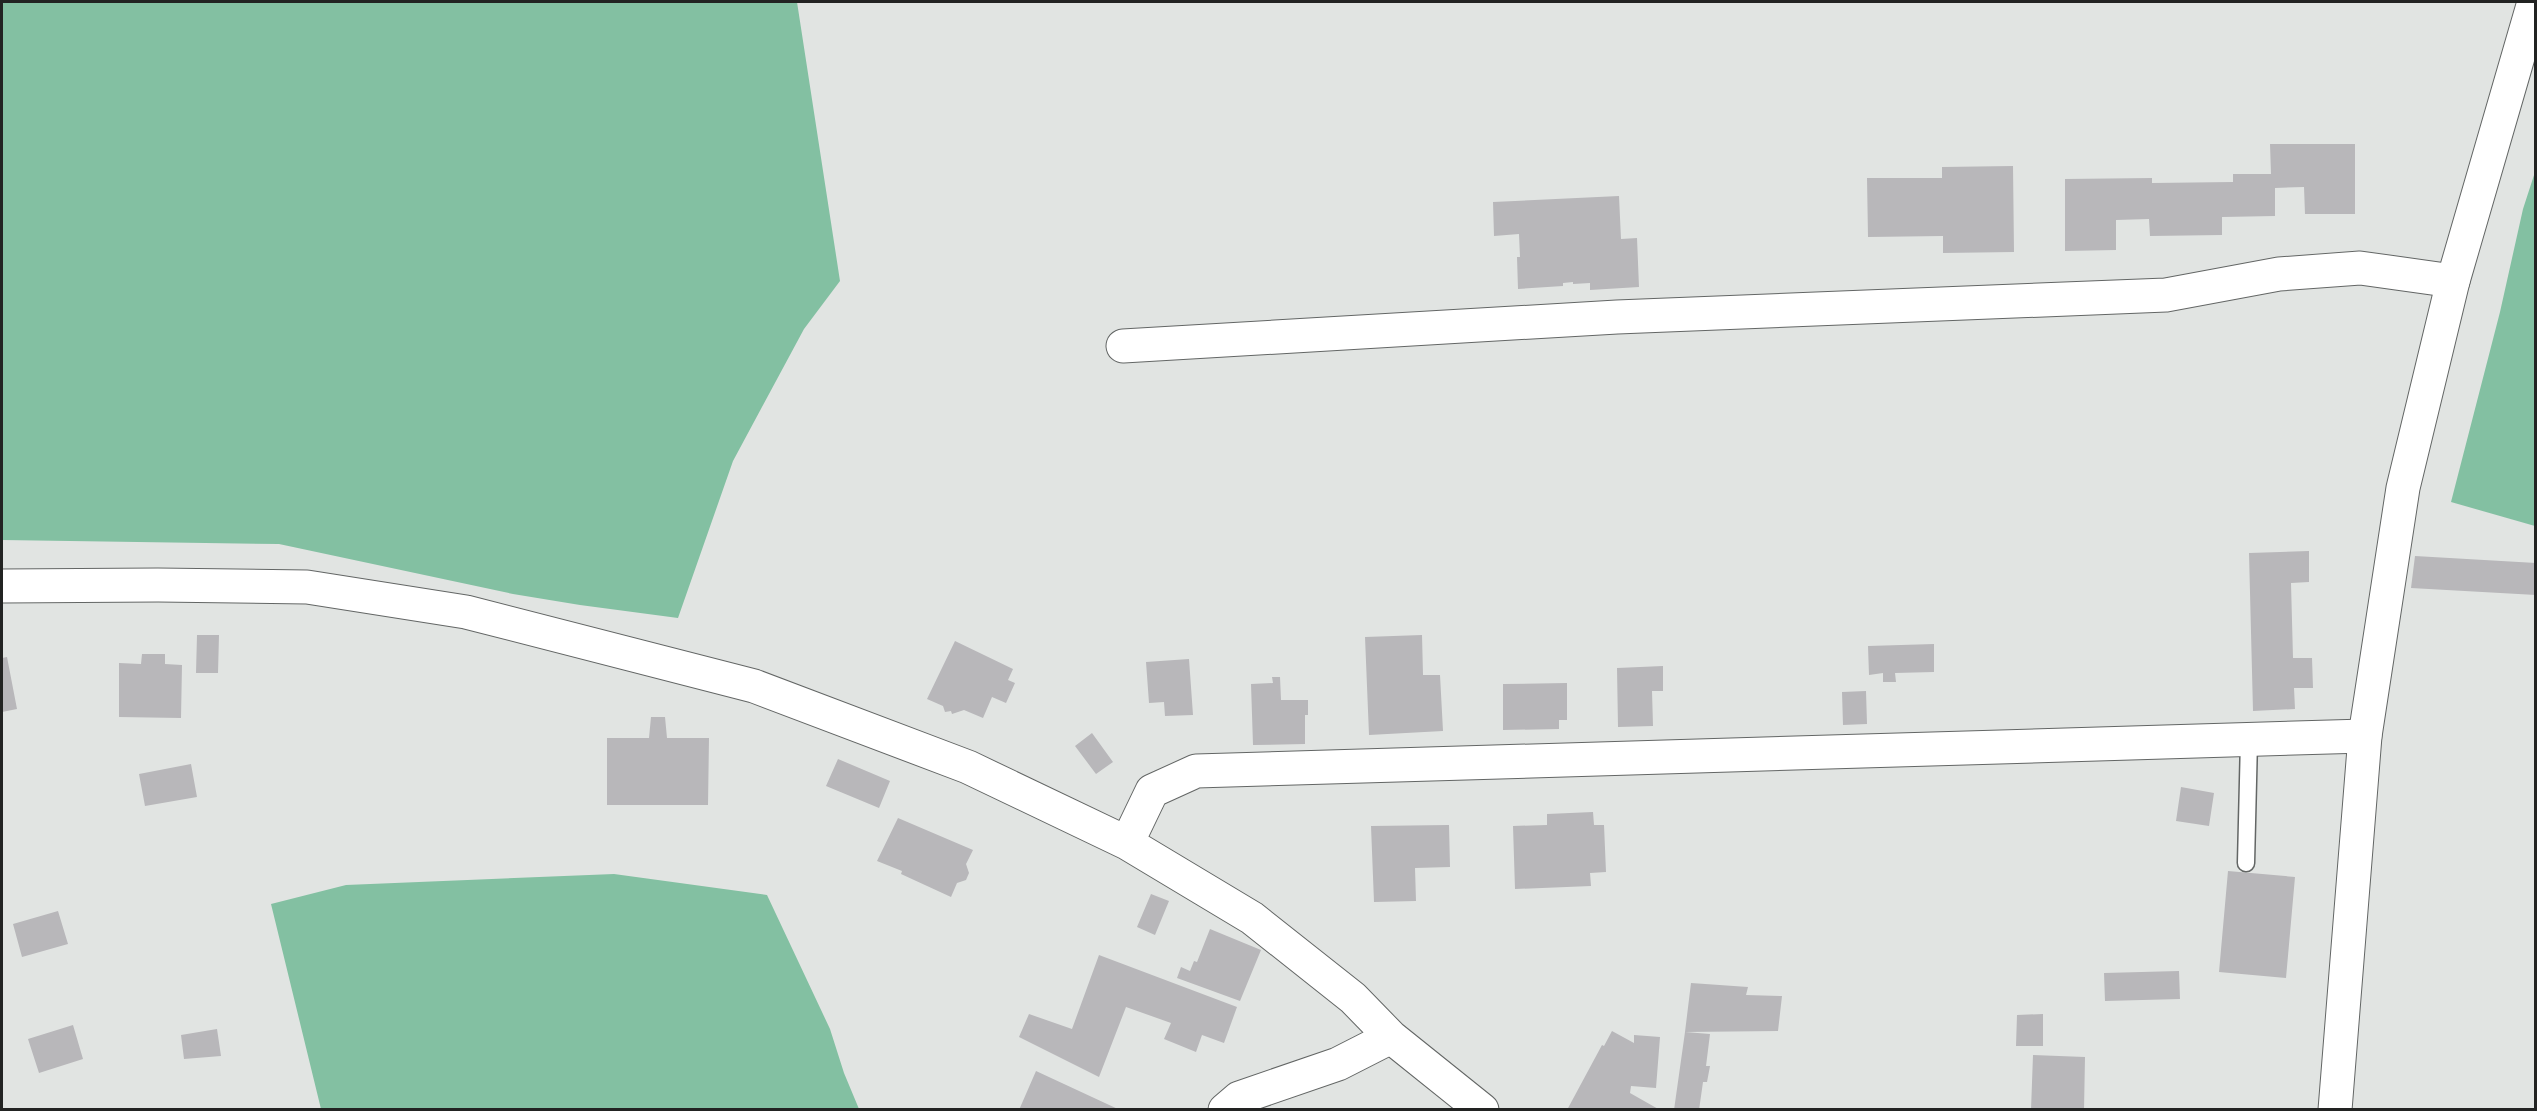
<svg xmlns="http://www.w3.org/2000/svg" width="2537" height="1111" font-family="'Noto Serif',serif">
  <style>
    .green { fill: #83c0a2 }
    .building { fill: #b8b7ba }
    .lines { fill: none; stroke-linecap: round; stroke-linejoin: round }
    .lane-casing { stroke: #636665; stroke-width: 19 }
    .street-casing { stroke: #636665; stroke-width: 35 }
    .secondary-casing { stroke: #636665; stroke-width: 35 }
    .lane { stroke: #fff; stroke-width: 16 }
    .street { stroke: #fff; stroke-width: 33 }
    .secondary { stroke: #fff; stroke-width: 33 }
  </style>
  <rect width="100%" height="100%" fill="#e1e4e2"/>
  <path class="green" d="M2,2H797L840,281L804,329L733,461L678,618L580,605L513,594L279,544L2,540Z
    M2535,172V526L2451,502L2500,312L2523,209Z
    M614,874L767,895L830,1029L844,1073L859,1109H321L271,904L346,885Z"/>
  <path class="building" d="M2270,144H2355V214H2305L2304,187L2275,188V216L2222,217V235L2150,236L2149,219L2116,220V250L2065,251V179L2152,178V183L2233,182V174H2271Z
    M2013,166L2014,252L1943,253V236L1868,237L1867,178H1942V167Z
    M1619,196L1621,239L1637,238L1639,287L1590,290V283L1573,284V282L1563,283V286L1518,289L1517,257H1520L1519,234L1494,236L1493,202Z
    M2309,551V582L2291,583L2293,658H2312L2313,688H2294L2295,709L2253,711L2249,553Z
    M2415,556L2536,563V595L2411,588Z
    M197,635H219L218,673H196Z
    M1422,635L1423,675H1440L1443,731L1369,735L1365,637Z
    M955,641L1013,669L1008,680L1015,683L1006,703L992,697L983,718L964,710L952,714L951,711L945,712L943,706L927,699Z
    M1934,644V672L1895,673L1896,682H1883V673L1869,675L1868,646Z
    M142,654H165V664L182,665L181,718L119,717V663L141,664Z
    M7,657L17,709L2,712V658Z
    M1189,659L1193,715L1165,716L1164,702L1149,703L1146,662Z
    M1663,666V691H1652L1653,726L1618,727L1617,668Z
    M1272,677H1280L1281,700H1308V715H1305V744L1253,745L1251,684L1273,683Z
    M1567,683V720H1559V729L1503,730V684Z
    M1866,691L1867,724L1843,725L1842,692Z
    M651,717H665L667,738H709L708,805H607V738H649Z
    M1092,733L1113,762L1096,774L1075,746Z
    M838,759L890,781L879,808L826,786Z
    M191,764L197,797L145,806L139,774Z
    M2181,787L2214,793L2209,826L2176,821Z
    M1593,812L1594,825H1604L1606,872L1590,873L1591,886L1515,889L1513,826L1547,825V814Z
    M898,818L973,850L966,864L969,873L966,880L957,883L951,897L901,874L902,871L877,861Z
    M1449,825L1450,867L1415,868L1416,901L1374,902L1371,826Z
    M2228,871L2295,877L2286,978L2219,972Z
    M1151,894L1169,901L1155,935L1137,927Z
    M58,911L68,944L22,957L13,924Z
    M1210,929L1261,950L1240,1001L1177,978L1181,967L1190,971L1194,961L1197,962Z
    M1099,955L1237,1007L1224,1043L1202,1035L1196,1052L1164,1039L1171,1023L1126,1007L1099,1077L1019,1037L1029,1014L1072,1029Z
    M2179,971L2180,999L2105,1001L2104,973Z
    M1691,983L1748,987L1746,995L1782,996L1778,1031L1685,1032Z
    M2043,1014V1046H2016L2017,1015Z
    M73,1025L83,1059L39,1073L28,1039Z
    M217,1029L221,1056L184,1059L181,1035Z
    M1612,1031L1634,1043V1035L1660,1037L1656,1088L1631,1086L1630,1093L1660,1110H1567L1602,1045L1604,1046Z
    M1685,1032L1710,1034L1706,1066H1710L1707,1082H1703L1699,1110H1674Z
    M2033,1055L2085,1057L2084,1110H2031Z
    M1036,1071L1120,1110H1019Z"/>
  <g class="lines">
    <g class="lane-casing">
      <path id="lane" d="M2246,863L2249,740"/>
    </g>
    <g class="street-casing">
      <path id="street" d="M1123,346L1617,317L2166,295L2279,274L2360,268L2453,281
        M2,586L158,585L307,587L466,612L754,686L968,767L1127,843L1252,918L1353,998L1391,1037L1482,1110
        M1127,843L1152,791L1196,771L2365,736
        M1225,1110L1239,1098L1338,1064L1391,1037"/>
    </g>
    <g class="secondary-casing">
      <path id="secondary" d="M2335,1110L2365,736L2403,488L2453,281L2534,2"/>
    </g>
    <use href="#lane" class="lane"/>
    <use href="#street" class="street"/>
    <use href="#secondary" class="secondary"/>
  </g>
  <rect width="2537" height="1111" fill="none" stroke="#222322" stroke-width="6"/>
</svg>
